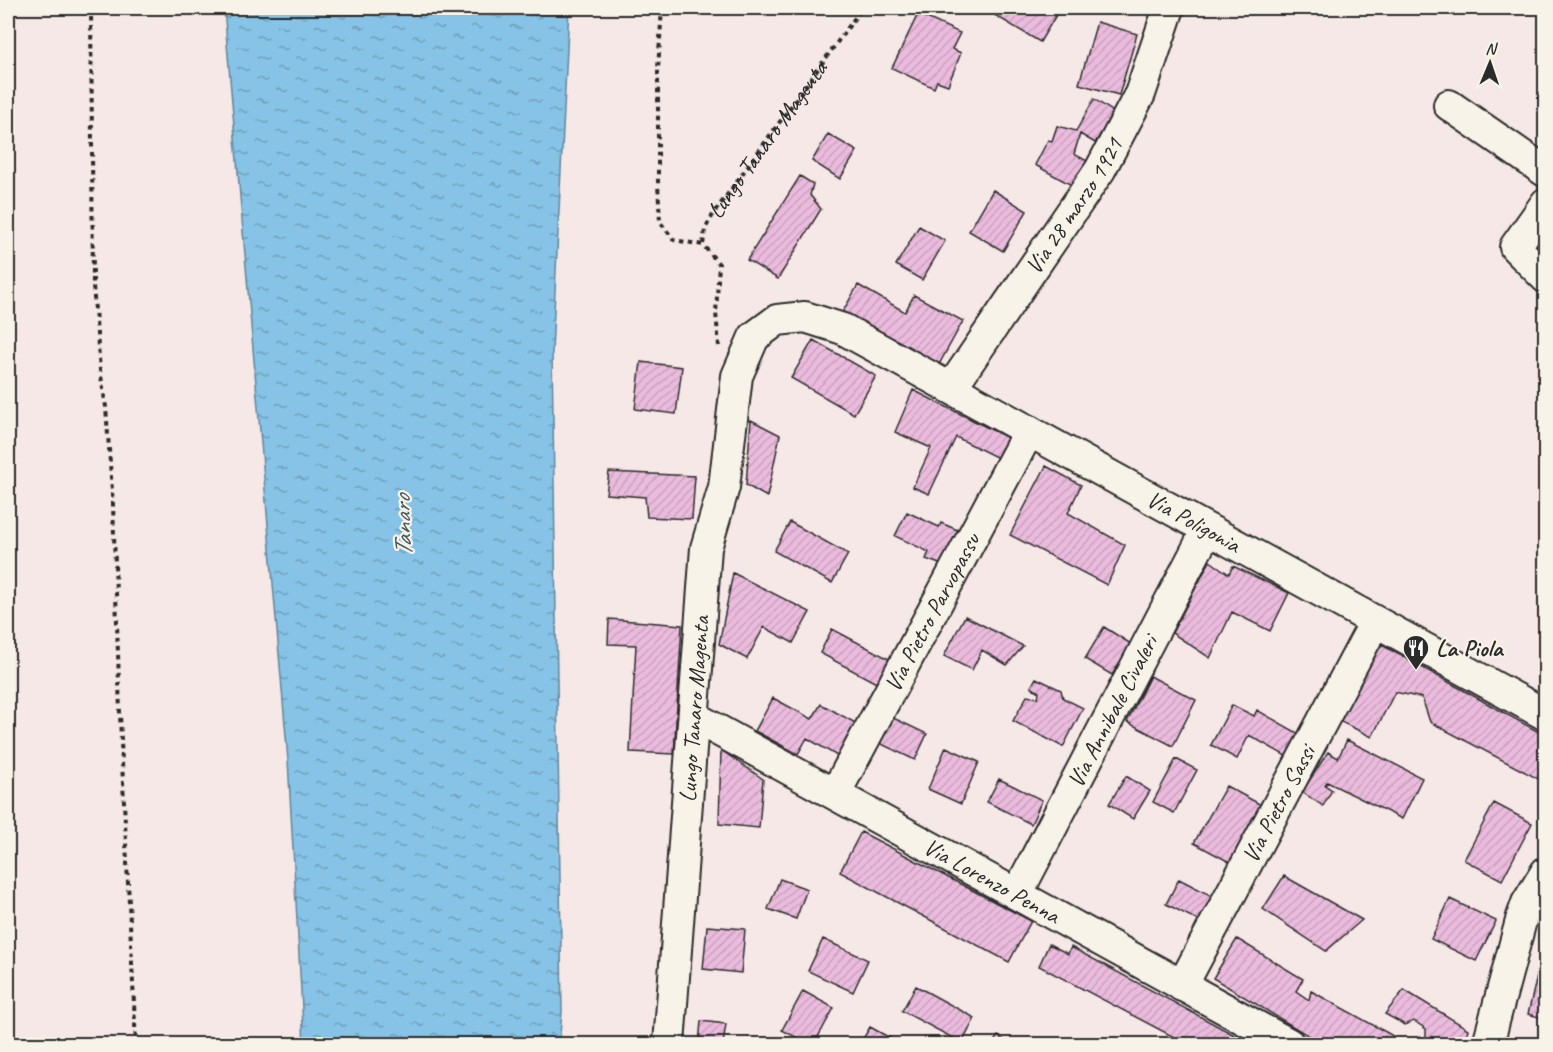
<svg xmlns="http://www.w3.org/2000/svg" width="1553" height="1052" font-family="Caveat,sans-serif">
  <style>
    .water { fill: url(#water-ripples); stroke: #62869b; stroke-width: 1.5 }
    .building { fill: url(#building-hatch); stroke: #2b2b2b; stroke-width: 1.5 }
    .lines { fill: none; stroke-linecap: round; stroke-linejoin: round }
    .minor-casing { stroke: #2b2b2b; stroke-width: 34 }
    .path { stroke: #2b2b2b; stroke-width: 4; stroke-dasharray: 4.5 4.5; stroke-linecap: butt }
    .minor { stroke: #f7f3e8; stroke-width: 30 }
    .labels { text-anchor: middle; stroke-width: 4.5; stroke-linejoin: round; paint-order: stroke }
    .street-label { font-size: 24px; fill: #2b2b2b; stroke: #f7f3e8 }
    .poi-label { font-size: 24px; font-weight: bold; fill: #2b2b2b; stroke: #f7f3e8; text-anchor: start }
    .water-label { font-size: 26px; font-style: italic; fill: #465963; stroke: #f7f3e8 }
  </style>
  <defs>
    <pattern id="water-ripples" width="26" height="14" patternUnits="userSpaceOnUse" patternTransform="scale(1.5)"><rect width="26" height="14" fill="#86c3e6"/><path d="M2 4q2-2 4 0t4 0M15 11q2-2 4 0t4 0" fill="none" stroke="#6e9fbb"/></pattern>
    <pattern id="building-hatch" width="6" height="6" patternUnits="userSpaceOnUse" patternTransform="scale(1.5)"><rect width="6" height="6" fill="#ebbbdd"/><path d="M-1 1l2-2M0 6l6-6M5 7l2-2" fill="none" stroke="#caa1be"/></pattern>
  </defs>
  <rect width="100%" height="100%" fill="#f5e8e6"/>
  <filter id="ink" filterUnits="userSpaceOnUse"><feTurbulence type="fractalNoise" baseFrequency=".0167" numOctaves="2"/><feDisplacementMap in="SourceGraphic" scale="12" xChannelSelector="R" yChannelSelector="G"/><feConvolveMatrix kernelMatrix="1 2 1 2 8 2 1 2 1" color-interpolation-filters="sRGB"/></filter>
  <g filter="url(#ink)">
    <path class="water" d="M224,8H569L552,352L562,1012L559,1044H304L288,760Z"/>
    <path class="building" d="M983,8H1055L1059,10L1040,42Z
      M918,14L960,33L952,49L961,53L948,85L937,81L934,88L892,68Z
      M1097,22L1137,34L1119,95L1079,84Z
      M1094,99L1115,113L1095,143L1080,134L1074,154L1089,162L1075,187L1035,165L1048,140L1052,141L1057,126L1076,131Z
      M828,134L857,151L840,179L812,161Z
      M800,176L813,184L810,195L821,209L778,279L747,260Z
      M993,190L1027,211L1003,251L969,231Z
      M919,226L945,241L922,280L896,265Z
      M858,285L905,312L914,295L963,321L937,368L842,313Z
      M813,340L876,376L854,414L791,378Z
      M641,362L682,367L676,414L635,409Z
      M913,390L1010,439L1000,459L956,437L929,494L913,487L931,448L895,432Z
      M751,420L780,435L767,497L746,485Z
      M1046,466L1081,485L1068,513L1125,545L1107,585L1010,535Z
      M609,472L695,476L692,519L647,517L645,497L606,494Z
      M907,512L939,527L941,523L960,531L945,566L926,559L929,552L895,536Z
      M790,522L848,554L832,583L774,551Z
      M1210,561L1229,574L1233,566L1289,593L1270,631L1232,612L1210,658L1172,633Z
      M733,573L810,612L793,643L764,627L747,659L719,644Z
      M965,616L1023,646L1007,665L982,650L972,670L944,656Z
      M609,619L682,625L674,754L630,752L636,645L608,644Z
      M1104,627L1131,644L1112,675L1085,659Z
      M832,629L893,661L880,685L820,653Z
      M1380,644L1546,736V783L1430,722L1422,698L1395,692L1372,737L1339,721Z
      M1150,676L1196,700L1173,746L1127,722Z
      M1036,678L1061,690L1063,698L1083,708L1063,747L1013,721L1027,696L1038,698L1039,692L1031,687Z
      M773,698L812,719L821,704L861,726L842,759L807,738L798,754L755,731Z
      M1232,705L1254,716L1257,710L1301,735L1291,759L1249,735L1237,759L1211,745Z
      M887,715L927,734L915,760L875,741Z
      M1347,740L1422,778L1402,819L1327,782L1325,785L1332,790L1323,806L1302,792L1328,752L1338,758Z
      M946,747L979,762L961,804L928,789Z
      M721,750L763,779L759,828L719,824Z
      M1176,759L1197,770L1174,813L1153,802Z
      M1126,776L1150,791L1133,819L1109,804Z
      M999,779L1042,800L1031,824L987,802Z
      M1226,786L1267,808L1235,865L1194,843Z
      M1494,803L1532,823L1502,880L1464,860Z
      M861,832L1031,921L1009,962L840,872Z
      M1284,876L1362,920L1326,951L1263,909Z
      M780,879L807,889L796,919L768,909Z
      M1179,879L1216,898L1203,923L1166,904Z
      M1450,899L1496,921L1476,961L1431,939Z
      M707,926L745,929L741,973L703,969Z
      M823,939L868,960L853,992L808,971Z
      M1237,939L1303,979L1296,991L1309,1000L1311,991L1393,1036L1394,1044H1322L1213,978Z
      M1049,944L1068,954L1071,947L1251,1044H1187L1039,966Z
      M1538,972L1546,974V1019L1528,1014Z
      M916,986L975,1018L962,1043L902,1011Z
      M1404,990L1468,1029L1464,1044H1426V1029L1414,1021L1405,1025L1385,1014Z
      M803,991L834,1008L814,1044H809L782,1030Z
      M701,1021L726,1024L723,1044H699Z
      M870,1027L901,1044H860Z
      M998,1036L1010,1044H992Z"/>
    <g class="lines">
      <g class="minor-casing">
        <g id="minor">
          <path d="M1449,105L1546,172"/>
          <path d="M1546,203L1515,247L1546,278"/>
          <path id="s2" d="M951,388L1100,170L1140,94L1169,8"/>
          <path id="s3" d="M694,717L1289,1044"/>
          <path id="s4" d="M835,794L1029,431"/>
          <path id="s5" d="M1017,894L1207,530"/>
          <path id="s6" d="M1182,986L1375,622"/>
          <path id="s7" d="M669,1044L706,548L724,487L737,376L754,337L777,320L805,317L843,329L1546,715"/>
          <path d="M1488,1044L1522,917L1527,903L1546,872"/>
        </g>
      </g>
      <g class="path">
        <path d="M91,8L93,286L100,370L106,407L113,505L121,742L136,1044"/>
        <path d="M662,8L658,69V184L660,222L674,240L703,245"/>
        <path id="s1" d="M719,346L716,313L719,264L703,245L705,229L714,213L862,8"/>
      </g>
      <use href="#minor" class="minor"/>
    </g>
  </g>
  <defs>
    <g id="restaurant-pin" transform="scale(1.35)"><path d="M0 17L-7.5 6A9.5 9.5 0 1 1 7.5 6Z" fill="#2b2b2b" stroke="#f7f3e8"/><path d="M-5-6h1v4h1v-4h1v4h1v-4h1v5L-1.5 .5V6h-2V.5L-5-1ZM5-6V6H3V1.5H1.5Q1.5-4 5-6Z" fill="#fff"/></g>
  </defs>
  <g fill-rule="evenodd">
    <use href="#restaurant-pin" x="1416" y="648"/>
  </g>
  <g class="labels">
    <g class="street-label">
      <text dy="8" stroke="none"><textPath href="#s1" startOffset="232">Lungo Tanaro Magenta</textPath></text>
      <text dy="8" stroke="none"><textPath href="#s2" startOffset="220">Via 28 marzo 1921</textPath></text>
      <text dy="8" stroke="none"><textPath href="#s7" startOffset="1212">Via Poligonia</textPath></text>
      <text dy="8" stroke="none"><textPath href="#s4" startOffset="206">Via Pietro Parvopassu</textPath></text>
      <text dy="8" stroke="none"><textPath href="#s7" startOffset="336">Lungo Tanaro Magenta</textPath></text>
      <text dy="8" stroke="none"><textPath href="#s5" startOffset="206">Via Annibale Civaleri</textPath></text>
      <text dy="8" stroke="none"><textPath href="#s6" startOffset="206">Via Pietro Sassi</textPath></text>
      <text dy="8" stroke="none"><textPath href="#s3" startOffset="340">Via Lorenzo Penna</textPath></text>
    </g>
    <g class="poi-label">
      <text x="1436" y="656">La Piola</text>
    </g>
    <g class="water-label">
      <text transform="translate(402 526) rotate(-92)" y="9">Tanaro</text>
    </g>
  </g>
  <rect width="1553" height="1052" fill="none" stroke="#f7f3e8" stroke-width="30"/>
  <rect x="15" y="15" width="1523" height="1022" fill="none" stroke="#2b2b2b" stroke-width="2" filter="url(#ink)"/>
  <g transform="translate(1490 63) rotate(2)" stroke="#f7f3e8" stroke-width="4.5" paint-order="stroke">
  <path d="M0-4.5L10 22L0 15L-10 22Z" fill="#2b2b2b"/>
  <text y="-9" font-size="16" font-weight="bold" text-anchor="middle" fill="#2b2b2b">N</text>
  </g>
</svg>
